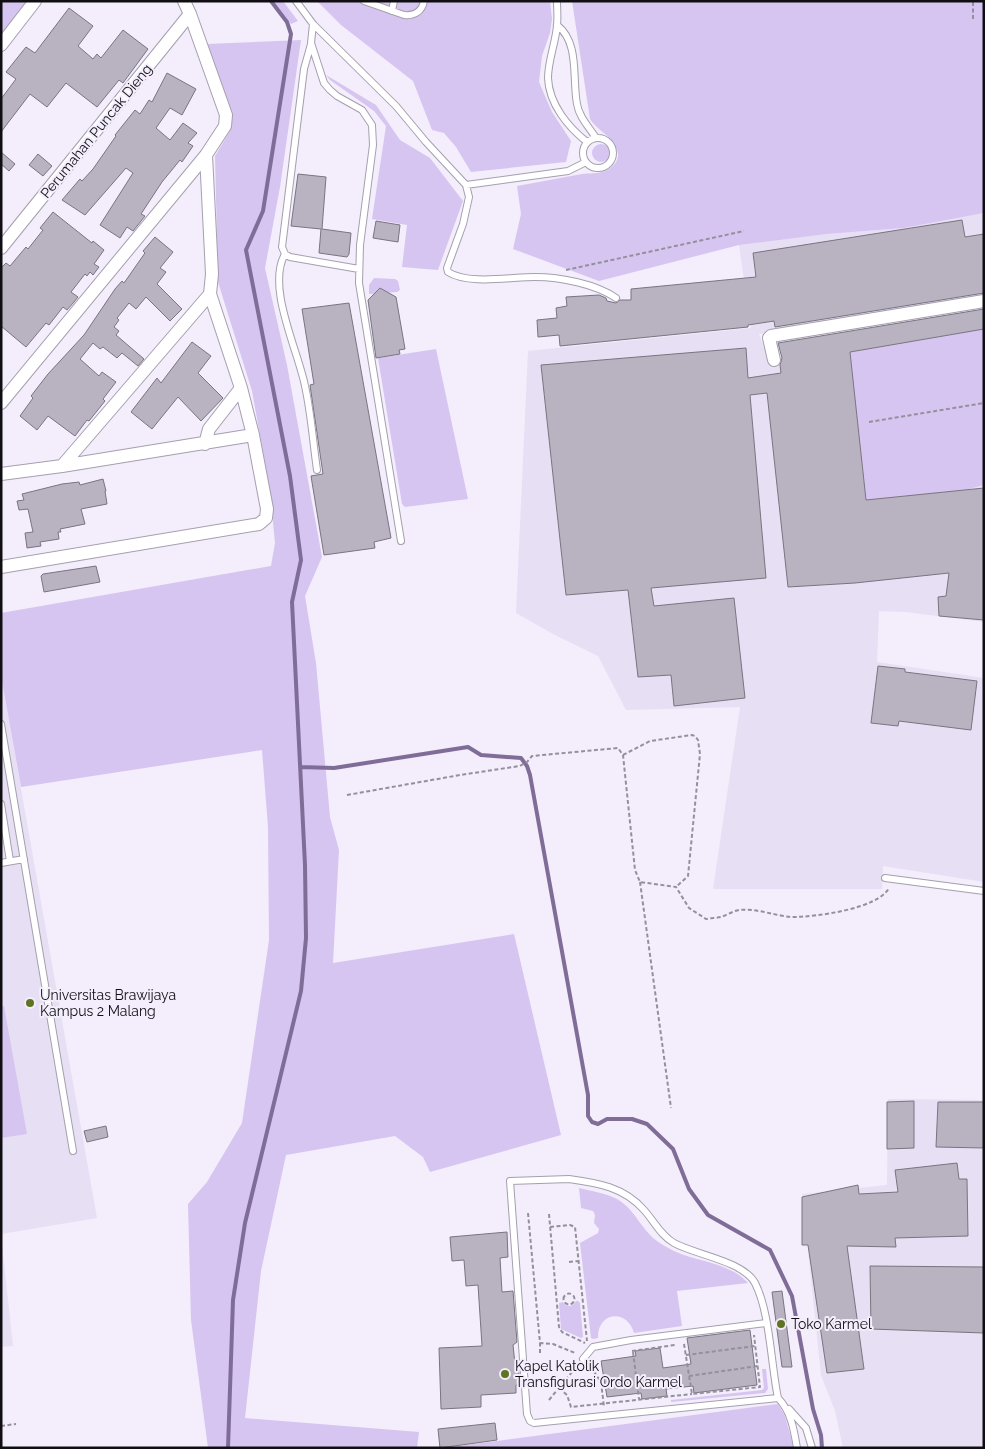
<svg xmlns="http://www.w3.org/2000/svg" width="985" height="1449" font-family="Raleway,sans-serif">
  <style>
    .built { fill: #e7dff4 }
    .green { fill: #d7c5f1 }
    .lines { fill: none; stroke-linecap: round; stroke-linejoin: round }
    .stream { stroke: #7f6d97; stroke-width: 4 }
    .building { fill: #b8b2c1; stroke: #7a7482 }
    .service-casing { stroke: #a59fae; stroke-width: 8 }
    .minor-casing { stroke: #a59fae; stroke-width: 14 }
    .path { stroke: #94909b; stroke-width: 2; stroke-dasharray: 4 2.5; stroke-linecap: butt }
    .service { stroke: #fff; stroke-width: 6 }
    .minor { stroke: #fff; stroke-width: 12 }
    .poi-dot { fill: #5e7324; stroke: #f3edfc; stroke-width: 2 }
    .labels { text-anchor: middle; stroke-width: 4; stroke-linejoin: round; paint-order: stroke }
    .street-label { font-size: 14px; fill: #100e13; stroke: #f3edfc }
    .poi-label { font-size: 14px; fill: #100e13; stroke: #f3edfc; text-anchor: start }
  </style>
  <rect width="100%" height="100%" fill="#f3edfc"/>
  <path class="built" d="M984,213V298L759,334L770,365L850,352L867,500L965,490L984,485V622L906,612L879,611L877,662L984,678V882L883,866L882,889H713L740,707L626,710L598,656L555,635L516,613L528,351L751,328L739,245L827,234L904,228Z
    M1,676L97,1218L1,1234Z
    M888,1099L984,1100V1448H843L835,1411L821,1375L802,1194L887,1185Z
    M1,1235L13,1346L1,1347Z"/>
  <path class="green" d="M1,1H29L1,37Z
    M273,1H283L298,21L291,24Z
    M317,1H550L552,19L550,33L542,56L539,82L552,112L571,141L566,162L471,172L456,147L444,133L432,130L413,81L341,25Z
    M572,1H983L984,213L904,228L827,234L739,245L599,281L513,249L521,214L517,186C539,182 560,178 582,174C589,173 598,174 605,171C611,169 619,161 618,154C616,137 598,132 590,119Z
    M301,40L280,187L265,268L287,365L322,557L305,596L316,663L330,817L339,850L333,963L514,934L561,1135L430,1172L423,1157L395,1136L286,1155L261,1271L245,1418L419,1432L417,1448H208L191,1320L188,1204L207,1182L242,1123L269,940L268,827L262,750L21,787L1,676V613L271,566L275,543L270,491L252,391L218,282L215,156L230,131L232,119L230,107L207,44Z
    M326,75L376,105L400,140L430,158L463,201L438,270L402,267L407,225L372,219L386,126L374,111L330,80Z
    M592 153a9 9 0 1 1 18 0a9 9 0 1 1-18 0Z
    M374,278L395,279L398,281L400,290L397,292L369,294V285Z
    M984,329V485L965,490L866,500L850,352Z
    M436,349L468,499L405,507L402,504L378,358Z
    M1,1006H4L27,1134L1,1138Z
    M579,1188C591,1191 606,1193 617,1199C632,1207 639,1224 651,1236C657,1242 666,1247 674,1251C697,1262 729,1262 748,1283L677,1291L682,1326L634,1333C627,1308 597,1312 598,1338L593,1339L591,1338L580,1243L598,1233L599,1229L594,1223L595,1215L593,1211L581,1208Z
    M576,1301H578L580,1303L583,1337L581,1338L561,1329L559,1303L563,1302C567,1308 573,1307 576,1301Z
    M762,1369H766L768,1389L765,1393L671,1402V1400L762,1390L764,1388Z
    M778,1404L785,1416L794,1448H443Z"/>
  <g class="lines">
    <path class="stream" d="M300,767L334,768L468,747L481,755L521,758L527,766L530,775L588,1095V1116L592,1122L598,1124L607,1119H632L647,1124L673,1149L689,1189L708,1215L770,1250L792,1296L813,1409L821,1435L822,1448
      M228,1448L233,1300L245,1223L301,991L306,938L305,865L292,602L301,560L290,476L246,250L263,211L291,34L287,22L271,1"/>
  </g>
  <path class="building" d="M69,8L93,26L78,46L93,59L97,54L101,58L123,30L148,49L123,83L119,80L97,107L66,83L47,107L30,94L1,132V99L16,79L6,72L26,47L35,53Z
    M167,73L196,89L182,115L170,108L156,128L170,140L183,123L197,133L188,143L193,146L182,162L180,160L162,182L141,214L145,216L133,231L127,227L120,238L100,225L133,173L126,168L85,215L62,200L80,179L82,181L93,169L116,136L115,135L135,110L140,114L149,100L152,102Z
    M1,152L15,164L9,171L1,164Z
    M38,154L52,166L43,176L29,165Z
    M298,174L326,177L322,229L351,233L349,254L347,257L319,253L321,229L291,226Z
    M53,212L92,243L93,241L104,250L94,264L99,267L93,275L90,272L87,276L85,274L71,292L78,297L74,302L67,310L63,307L49,325L46,323L26,347L1,326V268L6,263L10,266L26,247L28,249L43,230L40,228Z
    M962,220L965,237L984,234V293L775,327L774,321L748,325V327L560,346L559,335L538,337L537,320L557,318L556,308L567,306L566,297L599,295L606,298L607,301L616,303L620,300H631V289L756,277L753,253Z
    M376,221L400,225L398,242L373,238Z
    M155,237L173,252L160,268L166,272L157,284L182,309L170,321L146,297L136,309L129,303L117,318L119,320L114,327L119,331L116,335L144,359L138,366L122,353L117,358L103,347L100,349L93,343L80,359L99,376L102,372L116,382L103,399L105,401L89,421L87,420L75,436L48,416L37,430L20,416L33,398L31,396L48,374L84,335L115,289L122,281L124,283L145,253L143,251Z
    M380,288L396,297L405,349L399,350L400,354L376,358L368,300Z
    M349,303L391,538L374,542L375,548L324,555L311,476L323,474L310,385L314,384L302,309Z
    M984,309V329L850,352L866,500L984,488V620L939,616L938,597L946,596L949,573L855,583L788,587L767,393L750,395L766,578L651,588L654,606L734,598L745,698L674,706L671,675L638,677L628,590L566,595L541,365L746,348L748,378L781,373L780,365L782,358L778,343Z
    M192,342L211,356L198,373L223,398L201,421L178,397L152,429L131,412L157,378L161,383Z
    M103,479L106,491H105L107,504L81,509L85,524L60,529L61,532H58L59,539L40,542L41,546L27,548L25,533L33,532L28,509L19,510L17,501L24,500L22,494L62,484L79,482L80,485Z
    M96,566L100,582L44,592L41,576L43,574Z
    M878,666L905,669V672L977,681L971,730L899,721L898,726L871,723Z
    M914,1101V1148L887,1149V1102Z
    M938,1102H984V1148L936,1147Z
    M106,1126L108,1137L87,1142L84,1131Z
    M957,1163L959,1179H967L968,1236L895,1238L896,1247L847,1246L864,1369L827,1373L808,1245H802V1197L858,1185L859,1194L898,1192L895,1170Z
    M507,1232L508,1257L500,1258L502,1292L513,1291L517,1342L513,1345L515,1364H518L520,1385H516V1393L481,1395V1407L441,1409L439,1348L482,1346L478,1285L466,1286L464,1260L452,1261L450,1237Z
    M870,1266L984,1267V1333L871,1329Z
    M782,1291L792,1367H782L772,1292Z
    M750,1330L757,1385L694,1393L693,1386L666,1389L667,1396L642,1399L641,1393L607,1397L601,1361L636,1356L635,1351L660,1348L663,1368L691,1364L687,1338Z
    M495,1423L497,1440L440,1448L438,1429Z"/>
  <g class="lines">
    <g class="service-casing">
      <path id="service" d="M296,1L313,24L396,106L426,142L466,185L469,197L463,224L447,268L448,272C468,285 511,277 535,277C560,277 596,284 616,298
        M364,1L404,15C414,16 422,12 424,1
        M557,1C557,9 558,17 557,25C556,42 548,60 548,78C549,104 568,127 587,142
        M392,11L394,1
        M313,24L311,43L324,83L330,90L337,96L362,110L372,125L373,145L360,245L359,283L401,541
        M557,25C580,43 572,78 577,104C579,117 589,127 596,138
        M311,44L304,69L282,247L285,254L290,257L359,269
        M583 153a15 15 0 1 1 30 0a15 15 0 1 1-30 0Z
        M466,185L568,171L586,162
        M285,254C266,287 298,350 305,386C311,413 313,442 317,470
        M1,724L73,1151
        M1,804L10,861
        M1,863L24,859
        M885,878L984,891
        M569,1179C598,1183 624,1187 644,1210C654,1221 661,1236 674,1243C696,1255 743,1261 755,1283C770,1312 771,1365 778,1398L534,1423L530,1421L527,1414L510,1181Z
        M583,1359L593,1347L631,1340L766,1323
        M778,1398C791,1411 794,1430 797,1448
        M789,1409L806,1428L812,1448"/>
    </g>
    <g class="minor-casing">
      <path id="minor" d="M1,45L35,1
        M1,248L190,14
        M774,360L769,338L771,336L984,301
        M1,403L206,155
        M205,444L209,429L241,388
        M62,466L210,294
        M1,474L62,466L253,435
        M1,567L259,524L266,518L267,509L253,435L241,388L210,294L212,274L206,155L225,126L226,115L190,14L184,1"/>
    </g>
    <path class="path" d="M973,19V1
      M566,270L744,231
      M869,422L984,403
      M623,755L650,741L692,735L695,736L698,740L700,754L688,876L676,887
      M347,795L460,775L520,766L527,762L532,756L618,748L623,755L635,870L640,882L676,887L689,908L706,919C711,918 716,918 721,917C727,915 733,911 739,910C757,908 775,916 792,917C815,917 878,909 889,888
      M640,882L671,1108
      M528,1213L540,1343L553,1344L575,1353
      M549,1214L559,1327L562,1332L585,1343
      M550,1227L570,1225L575,1227L587,1341
      M569,1262L578,1261
      M563.5 1299a5.5 5.5 0 1 1 11 0a5.5 5.5 0 1 1-11 0Z
      M684,1344L692,1394L760,1387L754,1335
      M632,1351L675,1345
      M633,1352L639,1399
      M540,1353V1343
      M686,1355L755,1346
      M590,1366L601,1382L604,1407
      M689,1376L758,1366
      M559,1388L567,1395L571,1407L692,1394
      M549,1400L577,1366
      M1,1426L16,1424"/>
    <use href="#service" class="service"/>
    <use href="#minor" class="minor"/>
  </g>
  <g class="poi-dot">
    <circle cx="30" cy="1003" r="5"/>
    <circle cx="781" cy="1324" r="5"/>
    <circle cx="505" cy="1374" r="5"/>
  </g>
  <g class="labels">
    <g class="street-label">
      <text transform="translate(96 131) rotate(-51)" y="5">Perumahan Puncak Dieng</text>
    </g>
    <g class="poi-label">
      <text x="40" y="1000">Universitas Brawijaya<tspan x="40" dy="16">Kampus 2 Malang</tspan></text>
      <text x="791" y="1329">Toko Karmel</text>
      <text x="515" y="1371">Kapel Katolik<tspan x="515" dy="16">Transfigurasi Ordo Karmel</tspan></text>
    </g>
  </g>
  <rect width="985" height="1449" fill="none" stroke="#100e13" stroke-width="5"/>
</svg>
